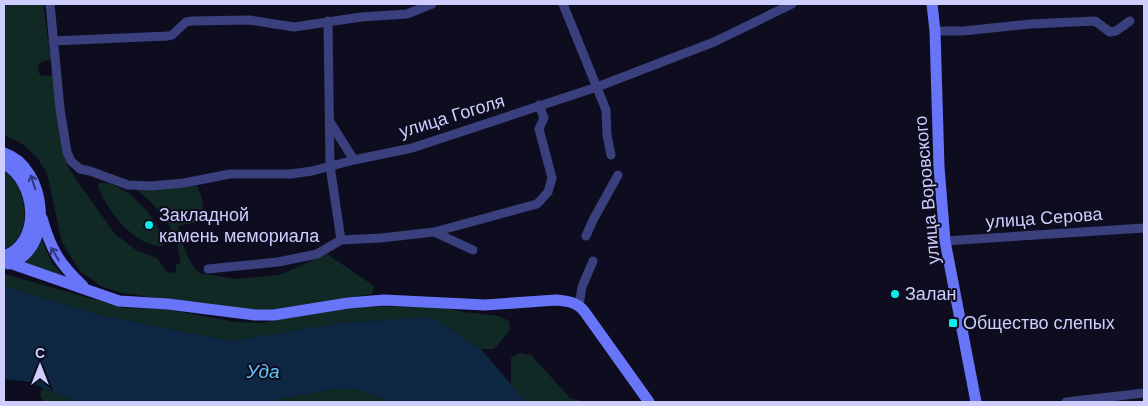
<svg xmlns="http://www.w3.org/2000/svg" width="1148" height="406" font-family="Helvetica,sans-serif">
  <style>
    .green { fill: #112925 }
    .water { fill: #0e2843 }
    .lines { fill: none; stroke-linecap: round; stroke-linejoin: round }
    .street { stroke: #3a3f7d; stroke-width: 9 }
    .secondary { stroke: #6875f9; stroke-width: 11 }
    .oneway { stroke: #323776 }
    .poi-dot { fill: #09eeea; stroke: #0e0d1f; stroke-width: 2 }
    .labels { text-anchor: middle; stroke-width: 4; stroke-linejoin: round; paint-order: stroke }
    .street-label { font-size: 18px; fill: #cdcefd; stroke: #0e0d1f }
    .poi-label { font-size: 18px; fill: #cdcefd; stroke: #0e0d1f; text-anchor: start }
    .water-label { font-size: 19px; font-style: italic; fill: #60c4f9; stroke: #0e0d1f }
  </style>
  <rect width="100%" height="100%" fill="#0e0d1f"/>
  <path class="green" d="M4,4H43L51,60L44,61L39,64L38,70L40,75L46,76L54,75L67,165L75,178L115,234L136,250L157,258L168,273L176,272V265L180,263C180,232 159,208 136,189L197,186L202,198L204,221L178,226C182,242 187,261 199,273L236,279L279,275L327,254L374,286L372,294L272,310H238L122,293L101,286L80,271L62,242L47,173L36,156L21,143L4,135Z
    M4,170C27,186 35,237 4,249Z
    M100,183C124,180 164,222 163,246C136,248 105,209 98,186Z
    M41,238L52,263L65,278L21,264L33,253Z
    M4,274L125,308L165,309L236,322L260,323L354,307L438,306L464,312L499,316L509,321L510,330L494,349H481L431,317L340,323L232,341L99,315L4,286Z
    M519,353L531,355L570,398L584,402H526L511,385V358Z
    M42,388L77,402H44L40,395Z
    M333,389H358L391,402H274L272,400Z"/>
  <path class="water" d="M4,286L99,315L232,341L340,323L431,317L481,349L526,402H391L358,389H333L273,400L274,402H77L29,382L4,379Z"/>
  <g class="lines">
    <path class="street" d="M50,4L60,109L67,152L71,161L80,169L90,171L128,185L151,186L184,183L230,174H291L312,171L354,160L412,148L597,87L714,42L792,4
      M563,4L606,110L607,135L611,155
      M328,21L330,166L341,240
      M935,31H963L1031,24L1095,21L1110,32L1116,31L1130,21
      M53,41L168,36L172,35L186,22L192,21L249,20L294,27L361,17L407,14L432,4
      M330,122L354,160
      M434,232L473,250
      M586,236L593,220L618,175
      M945,241L1144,228
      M208,269L278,262L317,254L341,240L381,238L434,232L537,204L548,192L552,178L539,129L544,118L539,105
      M579,305L582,287L593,261
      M1066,402L1144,393"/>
    <path class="secondary" d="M932,4L935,31L939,167L945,241L976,402
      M4,153C47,167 56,251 8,264
      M4,164C36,181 43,242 4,256
      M42,218C51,250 59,263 83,286
      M4,261L119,301L168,304L255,315H274L348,303L384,300L485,305L556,300C567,301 577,302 584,311L649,402"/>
  </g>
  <defs><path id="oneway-shaft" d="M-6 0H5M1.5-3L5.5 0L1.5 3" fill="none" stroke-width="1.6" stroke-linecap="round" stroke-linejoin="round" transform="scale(1.25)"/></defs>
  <g class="oneway">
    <use href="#oneway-shaft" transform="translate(33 182) rotate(-108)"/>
    <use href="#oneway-shaft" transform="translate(55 254) rotate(-121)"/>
  </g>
  <g class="poi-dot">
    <circle cx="149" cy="225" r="5"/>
    <circle cx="895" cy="294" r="5"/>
    <rect x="948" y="318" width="10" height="10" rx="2.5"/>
  </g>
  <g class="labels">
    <g class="street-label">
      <text transform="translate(452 116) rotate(-17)" y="6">улица Гоголя</text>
      <text transform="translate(927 190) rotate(-95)" y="6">улица Воровского</text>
      <text transform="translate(1044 218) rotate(-4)" y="6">улица Серова</text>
    </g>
    <g class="poi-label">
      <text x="159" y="221">Закладной<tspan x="159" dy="21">камень мемориала</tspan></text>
      <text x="905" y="300">Залан</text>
      <text x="963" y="329">Общество слепых</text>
    </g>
    <g class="water-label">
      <text x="263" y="378">Уда</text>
    </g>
  </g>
  <rect width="1148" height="406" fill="none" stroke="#cdcefd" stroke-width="10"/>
  <g transform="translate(40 366)" stroke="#0e0d1f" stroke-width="4" paint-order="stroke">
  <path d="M0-4L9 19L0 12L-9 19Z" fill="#cdcefd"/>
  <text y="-8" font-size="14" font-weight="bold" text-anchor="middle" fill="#cdcefd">С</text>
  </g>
</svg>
